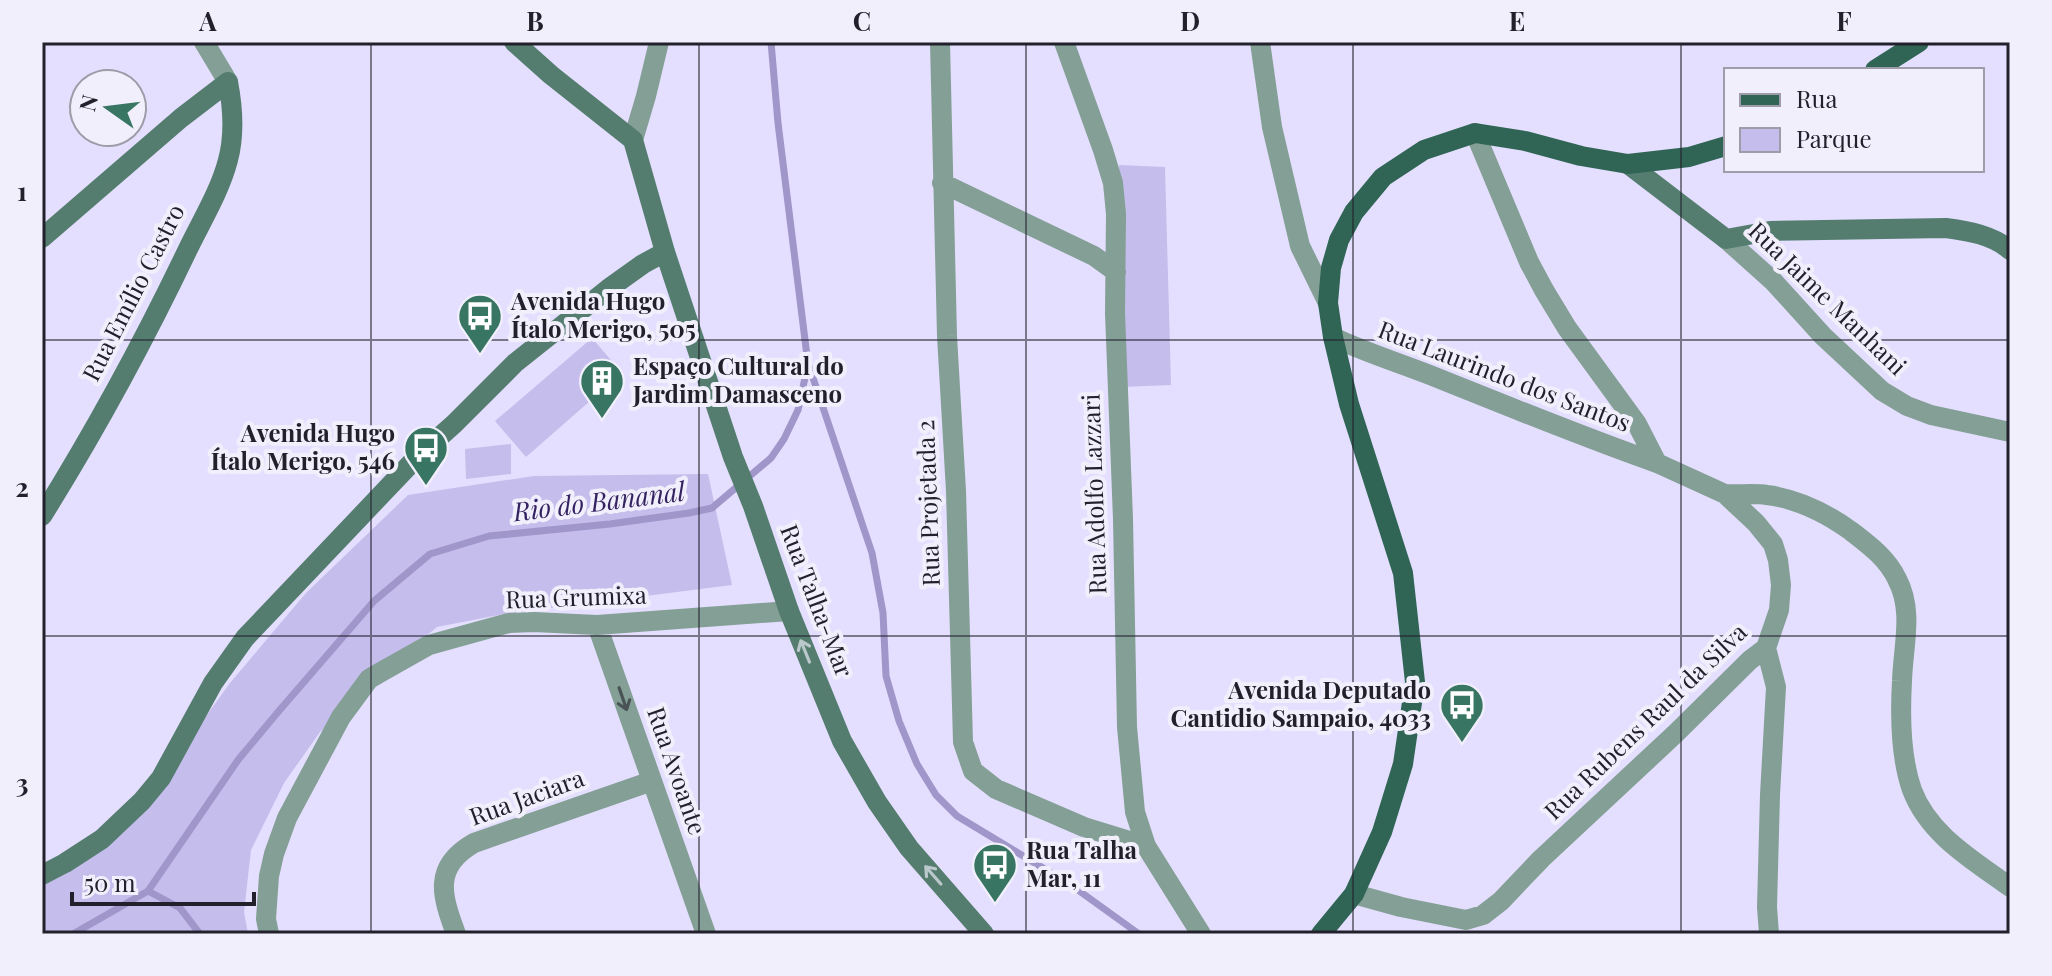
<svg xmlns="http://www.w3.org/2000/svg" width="2052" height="976" font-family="'Playfair Display',serif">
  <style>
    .green { fill: #c5bdeb }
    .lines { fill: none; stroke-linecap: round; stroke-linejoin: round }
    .stream { stroke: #a096c9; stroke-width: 7 }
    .street { stroke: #849f95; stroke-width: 20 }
    .secondary { stroke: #547d6f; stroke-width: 20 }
    .primary { stroke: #306555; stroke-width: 20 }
    .oneway { stroke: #bac7cb }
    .oneway2 { stroke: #495355 }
    .grid { fill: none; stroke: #22202b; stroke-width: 2; stroke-opacity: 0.55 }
    .labels { text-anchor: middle; stroke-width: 8; stroke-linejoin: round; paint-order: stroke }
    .street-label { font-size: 24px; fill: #22202b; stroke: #f1effc }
    .poi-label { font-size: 24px; font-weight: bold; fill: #22202b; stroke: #f1effc; text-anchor: start }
    .water-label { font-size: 26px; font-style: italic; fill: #352361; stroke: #f1effc }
    .neatline { fill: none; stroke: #22202b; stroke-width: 3 }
    .grid-label { font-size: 26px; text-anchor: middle; font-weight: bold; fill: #22202b }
  </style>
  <rect width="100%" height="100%" fill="#e4dffe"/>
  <path class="green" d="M1119,165L1165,167L1171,385L1122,387Z
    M592,338L622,373L526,457L495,421Z
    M511,444V474L466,479L465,449Z
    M708,474L732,585L504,614L437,627L372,681L320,732L284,783L251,850L244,912L248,934H42V867L125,828L230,683L306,593L408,495L534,476Z"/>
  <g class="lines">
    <path class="stream" d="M809,366L872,553L883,613L886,676L899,721L917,764L936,795L957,816L1071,885L1139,934
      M148,891L180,908L200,934
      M73,934L148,891L238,760L278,712L374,601L430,554L489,536L610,524L689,513L712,508L771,458L784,439L798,410L808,364L778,123L771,42"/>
    <path class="street" d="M204,42L228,82
      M940,42L947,336L956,491L963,742L973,771L996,789L1084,827L1146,846
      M1064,42L1103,150L1113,183L1116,214L1115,313L1123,519L1127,727L1135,812L1146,846L1201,934
      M1260,42L1272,127L1300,246L1328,303
      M633,140L646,96L659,42
      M942,183L1094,256L1116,272
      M1726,239L1773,281L1823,336L1882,391L1907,406L1931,415L2010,432
      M1333,337C1364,352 1397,362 1430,375C1505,405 1580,436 1657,463
      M1725,494C1739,495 1754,493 1767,495C1798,499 1826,513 1851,531C1869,545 1887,558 1897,579C1914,611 1903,646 1902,681C1900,716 1900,756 1912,790C1929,835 1973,860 2010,887
      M597,625L706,934
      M1766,648L1776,687L1770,795L1767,907L1769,934
      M1354,894L1401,907L1466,920L1483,915L1501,901L1541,859L1675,734L1750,660L1766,648L1779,610L1781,585L1778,560L1773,544L1756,523L1725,494L1657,463L1637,424L1567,328L1544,290L1529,262L1475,133
      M269,934L266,919L269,876L274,854L287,818L341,717L369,679L381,672L429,645L509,623L534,622L597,625L789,611
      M456,934C442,896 432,867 474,843L652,781"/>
    <path class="secondary" d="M514,42L551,75L633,140L665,252L733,457L753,506L789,611L842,741L877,802L909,848L984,934
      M1628,164L1726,239L1770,231L1946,228C1968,231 1993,235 2010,250
      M42,238L181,118L228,82C233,108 235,134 228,160C220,191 202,220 188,249C145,339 95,431 42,516
      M42,875L65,863L102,839L142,801L161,778L213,683L245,638L417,457L454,424L515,363L608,289L643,264L665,252"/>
    <path class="primary" d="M1875,70L1919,42
      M1321,934L1354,894L1382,832L1403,764L1415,682L1403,573L1349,404L1333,337L1328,303L1331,268L1339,240L1354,212L1383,177L1424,150L1475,133L1525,141L1581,156L1628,164L1689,157L1726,146"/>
  </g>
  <defs><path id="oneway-shaft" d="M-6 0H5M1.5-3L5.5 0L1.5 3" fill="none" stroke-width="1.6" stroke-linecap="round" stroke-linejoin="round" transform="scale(2)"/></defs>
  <g class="oneway">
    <use href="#oneway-shaft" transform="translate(805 651) rotate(-112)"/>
    <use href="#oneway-shaft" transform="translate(933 875) rotate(-131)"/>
  </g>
  <use class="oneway2" href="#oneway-shaft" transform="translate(623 699) rotate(71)"/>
  <path class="grid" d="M371,42V934M699,42V934M1026,42V934M1353,42V934M1681,42V934M42,340H2010M42,636H2010"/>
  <defs>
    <g id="bus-pin" transform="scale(2.3)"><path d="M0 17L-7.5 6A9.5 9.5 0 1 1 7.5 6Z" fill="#387663" stroke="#f1effc"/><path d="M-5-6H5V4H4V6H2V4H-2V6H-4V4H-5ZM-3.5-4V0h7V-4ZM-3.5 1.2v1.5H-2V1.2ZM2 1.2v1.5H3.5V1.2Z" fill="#fff"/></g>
    <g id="building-pin" transform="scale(2.3)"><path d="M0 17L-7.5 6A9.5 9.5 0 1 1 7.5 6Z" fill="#387663" stroke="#f1effc"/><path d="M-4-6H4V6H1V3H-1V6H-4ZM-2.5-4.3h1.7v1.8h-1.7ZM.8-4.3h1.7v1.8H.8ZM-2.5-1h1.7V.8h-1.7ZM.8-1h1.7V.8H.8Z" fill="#fff"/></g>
  </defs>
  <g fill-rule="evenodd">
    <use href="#bus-pin" x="480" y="316"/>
    <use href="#building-pin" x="602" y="381"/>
    <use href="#bus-pin" x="426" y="448"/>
    <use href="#bus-pin" x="1462" y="705"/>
    <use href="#bus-pin" x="995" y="865"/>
  </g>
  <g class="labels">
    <g class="street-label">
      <text transform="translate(134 293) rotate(-63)" y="8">Rua Emílio Castro</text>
      <text transform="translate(1827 299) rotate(44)" y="8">Rua Jaime Manhani</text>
      <text transform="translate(1504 377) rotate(21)" y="8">Rua Laurindo dos Santos</text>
      <text transform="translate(1095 494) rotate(-92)" y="8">Rua Adolfo Lazzari</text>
      <text transform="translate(929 503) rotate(-92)" y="8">Rua Projetada 2</text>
      <text transform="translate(576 598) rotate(-2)" y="8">Rua Grumixa</text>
      <text transform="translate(816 601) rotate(69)" y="8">Rua Talha-Mar</text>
      <text transform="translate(1646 722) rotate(-44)" y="8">Rua Rubens Raul da Silva</text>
      <text transform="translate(676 771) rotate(71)" y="8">Rua Avoante</text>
      <text transform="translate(527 798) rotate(-20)" y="8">Rua Jaciara</text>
    </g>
    <g class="poi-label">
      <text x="511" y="310">Avenida Hugo<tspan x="511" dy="28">Ítalo Merigo, 505</tspan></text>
      <text x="633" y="375">Espaço Cultural do<tspan x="633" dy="28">Jardim Damasceno</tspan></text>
      <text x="395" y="442" text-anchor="end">Avenida Hugo<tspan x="395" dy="28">Ítalo Merigo, 546</tspan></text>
      <text x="1431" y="699" text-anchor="end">Avenida Deputado<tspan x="1431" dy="28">Cantidio Sampaio, 4033</tspan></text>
      <text x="1026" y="859">Rua Talha<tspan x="1026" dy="28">Mar, 11</tspan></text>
    </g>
    <g class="water-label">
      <text transform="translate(599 502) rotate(-7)" y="9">Rio do Bananal</text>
    </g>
  </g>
  <rect width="2052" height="976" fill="none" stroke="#f1effc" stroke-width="88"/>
  <rect x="1724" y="68" width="260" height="104" fill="#f1effc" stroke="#9e9ca8" stroke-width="2"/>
  <rect x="1740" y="94" width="40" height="12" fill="#306555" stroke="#9e9ca8" stroke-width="2"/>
  <text x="1796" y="108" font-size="24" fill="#22202b">Rua</text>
  <rect x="1740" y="128" width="40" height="24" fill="#c5bdeb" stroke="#9e9ca8" stroke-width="2"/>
  <text x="1796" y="148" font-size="24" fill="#22202b">Parque</text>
  <g transform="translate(108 108) rotate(284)"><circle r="38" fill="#f1effc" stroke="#9e9ca8" stroke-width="2"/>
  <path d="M0-6L14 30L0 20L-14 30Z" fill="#387663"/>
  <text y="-12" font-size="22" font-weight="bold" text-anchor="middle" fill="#22202b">N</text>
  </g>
  <path d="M72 892v12h182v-12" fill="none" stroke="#22202b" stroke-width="4"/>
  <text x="84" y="892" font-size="24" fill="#22202b" stroke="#f1effc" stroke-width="6" paint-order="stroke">50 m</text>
  <rect x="44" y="44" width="1964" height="888" class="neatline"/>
  <g class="grid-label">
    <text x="208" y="31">A</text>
    <text x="535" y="31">B</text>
    <text x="862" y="31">C</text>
    <text x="1190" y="31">D</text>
    <text x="1517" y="31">E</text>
    <text x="1844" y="31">F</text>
    <text x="22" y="201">1</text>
    <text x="22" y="497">2</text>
    <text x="22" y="793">3</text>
  </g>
</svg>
